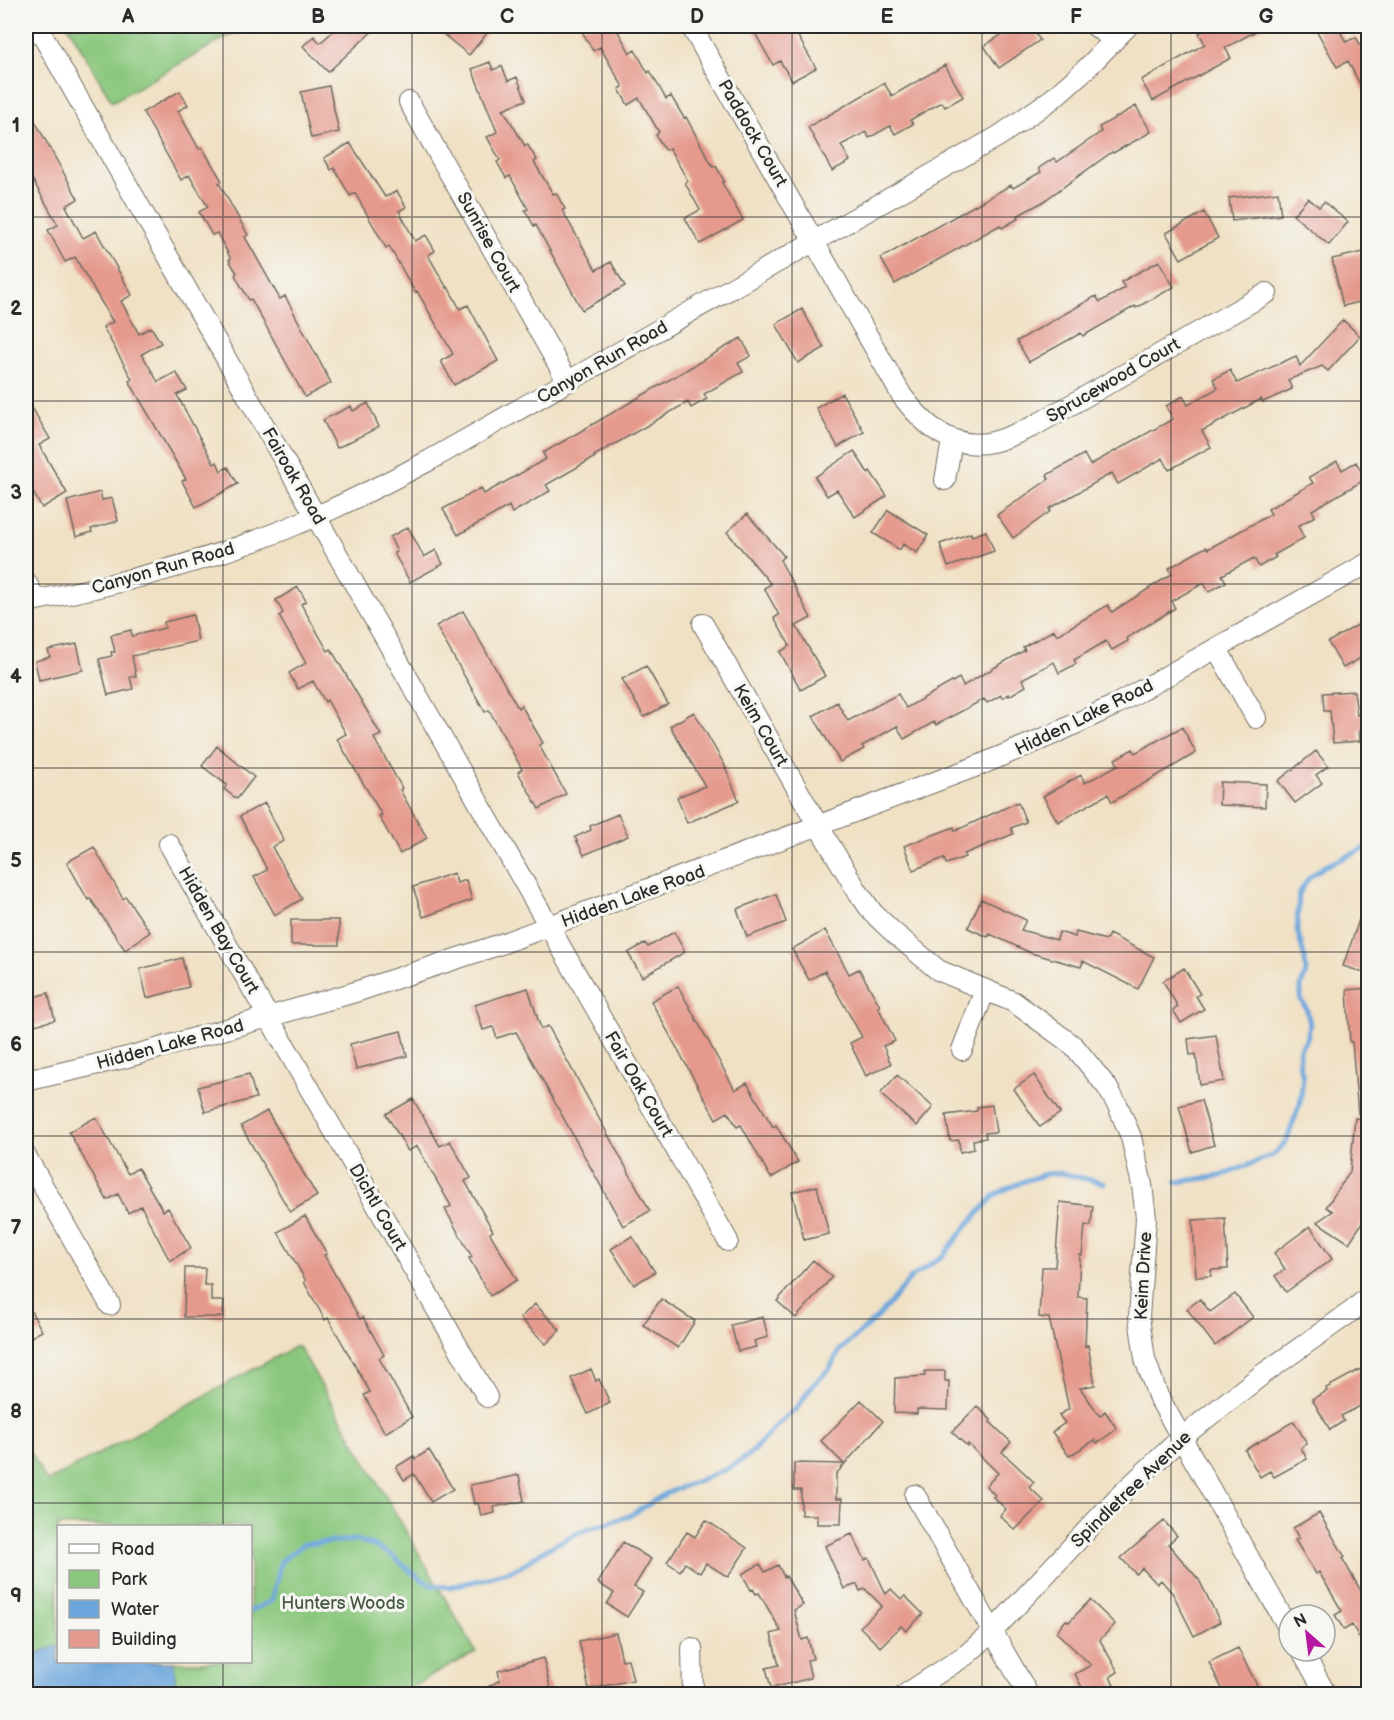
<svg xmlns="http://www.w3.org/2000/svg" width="1394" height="1720" font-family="'Balsamiq Sans',sans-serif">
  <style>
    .green { fill: #8ac77d; stroke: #5a7954; stroke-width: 1.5; fill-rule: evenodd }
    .water { fill: #6ca6dc; stroke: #4c6884; stroke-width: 1.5 }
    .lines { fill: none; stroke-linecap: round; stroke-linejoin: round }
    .stream { stroke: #6ca6dc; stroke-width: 5 }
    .building { fill: #e59a8d }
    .minor-casing { stroke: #706b61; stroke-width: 22 }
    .minor { stroke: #fff; stroke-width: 20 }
    .grid { fill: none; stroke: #2b2b2b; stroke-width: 1.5; stroke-opacity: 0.55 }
    .labels { text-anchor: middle; stroke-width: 6; stroke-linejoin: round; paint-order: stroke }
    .street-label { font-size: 18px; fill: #2b2b2b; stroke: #f6f6f2 }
    .park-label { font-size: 18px; fill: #485a44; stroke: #f6f6f2 }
    .neatline { fill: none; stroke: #2b2b2b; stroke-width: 2 }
    .grid-label { font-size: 20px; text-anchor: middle; font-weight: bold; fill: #2b2b2b }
  </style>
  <rect width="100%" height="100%" fill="#f6f6f2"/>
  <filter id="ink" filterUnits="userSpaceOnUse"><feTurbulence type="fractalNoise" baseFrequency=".0167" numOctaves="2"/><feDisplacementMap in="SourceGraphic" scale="12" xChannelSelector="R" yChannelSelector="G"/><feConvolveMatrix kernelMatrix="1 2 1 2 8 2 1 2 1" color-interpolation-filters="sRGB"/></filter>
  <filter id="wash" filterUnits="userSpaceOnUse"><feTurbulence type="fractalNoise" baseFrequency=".008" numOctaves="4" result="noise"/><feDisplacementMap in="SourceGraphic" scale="24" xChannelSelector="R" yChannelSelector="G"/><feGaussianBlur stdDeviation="1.35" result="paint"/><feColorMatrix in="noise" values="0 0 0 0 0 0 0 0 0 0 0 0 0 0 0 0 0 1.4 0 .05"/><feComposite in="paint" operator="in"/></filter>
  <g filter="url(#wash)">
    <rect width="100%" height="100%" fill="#f0e1c5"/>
    <path class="green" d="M68,26H246L112,102Z
      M298,1345L476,1652L398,1694H26V1445L47,1482ZM58,1526H250V1662H58Z"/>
    <path class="water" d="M55,1646H58V1662H173C177,1672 173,1683 177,1694H26V1658Z"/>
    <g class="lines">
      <path class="stream" d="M1176,1182L1221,1176L1273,1155L1286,1142L1300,1104L1303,1077L1299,1062L1300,1049L1307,1038L1310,1025L1307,1010L1301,1000V986L1306,973L1305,959L1297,929L1299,894L1308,879L1323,867L1368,847
        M250,1611L271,1601L281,1561L304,1544L357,1540L372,1545L393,1556L411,1572L431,1585L449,1587L484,1579L520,1567L541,1552L579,1532L629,1516L667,1493L725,1470L747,1457L777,1425L797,1408L810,1388L830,1368L840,1350L878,1317L911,1278L944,1255L966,1227L996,1194L1024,1181L1046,1174L1060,1173L1104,1183"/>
    </g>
    <g id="blocks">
      <path class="building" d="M339,26H378L328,72L303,46L314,36L320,43Z
        M433,26H493L469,55Z
        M579,26H615L630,53L635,50L648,73L650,71L666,99L671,96L684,118L686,117L713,167L716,166L724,181L722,183L743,220L700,244L685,218L700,210L685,183L688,181L669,148L665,150L656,135L659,132L639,98L628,105L619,89L623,87L600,47L593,51Z
        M751,26H792L816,68L792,81L780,61L773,65Z
        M1015,26H1030L1040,40L999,68L984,46Z
        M1212,26H1265L1225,48L1231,58L1153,101L1141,80L1205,44L1199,33Z
        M1314,26H1337L1346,42L1356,37L1368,60V100L1348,61L1337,67Z
        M490,62L493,70L502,66L508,81L517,77L526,100L503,109L525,146L527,144L537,160L534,162L553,194L556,193L565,209L562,210L596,270L611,262L625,286L582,310L536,225L534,226L525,210L528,209L510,176L506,178L497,162L500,160L487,137L497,132L472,69Z
        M945,65L963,97L945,107L942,102L910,120L913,124L895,134L890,126L869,138L866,132L841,145L850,161L832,171L808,127L884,83L892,96Z
        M329,86L339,132L311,138L301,92Z
        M180,91L188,105L178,111L199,149L202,147L222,181L219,183L248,235L245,237L280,299L285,296L331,383L305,397L251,299L249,300L235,275L237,273L229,260L231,259L217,233L212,235L199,212L208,207L189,175L181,180L143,112Z
        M26,105L78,199L66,206L83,238L96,231L132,295L121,301L139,334L151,327L161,343L142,354L158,382L176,372L187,390L177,395L214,464L217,462L221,471L228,467L238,484L196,507L182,481L186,479L129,381L132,379L103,327L113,322L75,257L65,262L48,230L58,225L26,168Z
        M1136,106L1151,132L1113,153L1112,152L1041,203L1017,216L1019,218L1002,228L1000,225L895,284L881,258L1011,185L1013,188L1041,172L1039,168L1054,158L1057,162L1101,132L1099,127Z
        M350,143L385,197L397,191L406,207L399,211L415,241L426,235L435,251L428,255L447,288L448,287L460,309L468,305L498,361L454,385L441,361L453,354L417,291L415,292L389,246L386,248L355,193L350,196L334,168L331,170L324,158Z
        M1278,192L1281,215L1232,221L1229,198Z
        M1308,198L1319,207L1324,202L1348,222L1329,245L1293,215Z
        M1204,212L1218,238L1181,259L1166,233Z
        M1368,251V300L1343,306L1332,259Z
        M1159,261L1174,287L1136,308L1135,306L1083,336L1081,333L1029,362L1017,341L1096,296L1100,302L1125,288L1121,282Z
        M802,309L824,348L798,363L776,324Z
        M1343,320L1360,336L1328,371L1322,366L1288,380L1292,389L1263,402L1261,399L1202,431L1211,447L1169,470L1163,458L1118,484L1112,473L1049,509L1051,511L1013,538L997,515L1049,479L1047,475L1084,454L1090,465L1173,419L1166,406L1183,396L1188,405L1218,388L1213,379L1230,370L1237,383L1296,356L1300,366Z
        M741,338L751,356L738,363L743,372L704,394L707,399L691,408L688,402L594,456L595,457L546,485L550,491L512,513L509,506L458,535L443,509L481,488L484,494L546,459L543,453Z
        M842,393L864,432L838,447L816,408Z
        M26,397L50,439L39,445L67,493L42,508L26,480Z
        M368,403L379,427L337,448L323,420L351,406L353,411Z
        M854,451L868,473L870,471L887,496L855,517L837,490L827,496L815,477Z
        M1337,461L1342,470L1356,462L1366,479L1312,510L1315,516L1298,526L1304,538L1274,555L1276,557L1259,567L1254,558L1222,575L1226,582L1209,592L1204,583L1171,601L1175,608L1127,638L1128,641L1112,650L1106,641L1074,660L1076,664L1059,673L1054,662L1022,679L1026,686L1009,696V694L1002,698L1001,695L987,703L984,699L936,725L934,722L904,739L897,726L862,746L864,749L840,762L813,716L837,702L848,721L898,694L906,708L959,678L963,686L1025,650L1023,647L1054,630L1057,635L1108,605L1112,612L1172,574L1169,568L1206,547L1208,549L1271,514L1268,509L1313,483L1309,477Z
        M100,492L102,500L112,498L118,521L91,529L92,532L76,537L67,501Z
        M888,510L928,535L917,553L903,544L900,550L873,533Z
        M747,514L784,556L780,560L811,618L796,626L825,676L801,690L780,652L790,646L774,618L779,615L764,588L771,584L727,532Z
        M408,527L424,557L436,550L443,564L410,582L394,553L397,552L390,537Z
        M986,531L994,551L948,567L940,544L971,533L972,536Z
        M298,587L306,601L301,604L328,651L331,649L381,735L374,738L402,788L400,790L427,838L400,854L379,816L382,815L337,739L346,734L327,700L325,702L313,681L298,689L289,673L306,663L279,616L283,613L276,600Z
        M463,611L518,708L521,705L543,743L539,745L566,794L539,809L518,772L522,769L489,710L485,712L436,626Z
        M193,615L198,641L132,656L136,676L130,677L133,689L108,695L99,659L112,656L111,652H115L111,635L131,630L132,636L165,628L164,622Z
        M1368,619V654L1343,668L1328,642Z
        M77,644L83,670L39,680L35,661L50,657L48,650Z
        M646,666L668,704L644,717L622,679Z
        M1354,691L1357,715L1368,713V730L1359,731L1360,741L1333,743L1330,711H1324L1323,693Z
        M694,712L724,764L739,801L687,823L677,797L705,786L670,726Z
        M1182,727L1196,753L1112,802L1108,794L1058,822L1043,796L1081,775L1085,783L1118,765L1115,759L1133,749L1135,753Z
        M217,746L254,777L237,799L224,789L227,785L202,766Z
        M1316,751L1328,766L1316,775L1322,783L1295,803L1278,781Z
        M1220,782L1266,784L1265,807L1219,805Z
        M1018,802L1026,822L1011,828L1013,834L964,854L965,857L946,864L944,858L913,870L904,846L954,827L955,831Z
        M265,803L284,841L272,847L302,899L275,915L254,877L267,870L240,816Z
        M618,814L628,836L584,855L575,837L591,830L590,826Z
        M94,847L123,899L126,897L150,932L125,950L90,898L88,900L67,862Z
        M454,873L457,883L466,880L472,900L423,917L413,887Z
        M776,894L786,922L747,937L737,909Z
        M981,899L1026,920L1021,930L1057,940L1059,932L1075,937L1076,932L1106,940L1109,934L1154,957L1138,989L1083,961L1081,967L1031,953L990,934L988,937L968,928Z
        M1366,900H1368V974L1343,966Z
        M291,920H339V945H291Z
        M825,930L849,974L859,969L880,1006L878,1007L895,1041L883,1046L891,1064L866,1076L850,1043L862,1037L825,971L809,980L792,949Z
        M674,932L685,952L642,977L628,953L645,943L648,947Z
        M182,958L189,987L147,998L140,969Z
        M1184,968L1200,994L1196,996L1204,1009L1181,1023L1173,1010L1178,1007L1163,981Z
        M678,986L735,1090L747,1083L773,1127L776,1125L798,1162L771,1178L741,1125L737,1127L728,1112L716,1119L651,1001Z
        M528,988L541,1029L548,1026L650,1211L623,1226L516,1032L497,1038L493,1027L483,1030L475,1005Z
        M1368,988V1113L1358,1114L1352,1042H1350L1347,990Z
        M48,993L55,1020L26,1027V999Z
        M401,1031L407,1056L356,1069L350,1044Z
        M1216,1035L1224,1081L1200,1085L1196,1054L1190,1055L1188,1039Z
        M249,1074L256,1098L205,1112L198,1087Z
        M897,1075L933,1107L917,1126L880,1094Z
        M1034,1075L1060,1113L1040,1127L1014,1089Z
        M413,1099L440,1146L450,1141L471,1178L465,1181L493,1231L490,1233L517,1280L490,1296L469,1258L472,1257L445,1209L451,1206L417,1146L408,1151L386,1114Z
        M1201,1100L1214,1145L1192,1152L1179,1106Z
        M992,1105L996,1132L985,1133L986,1138L973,1140L974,1149L960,1152L959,1140L950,1141L946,1115L977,1111V1107Z
        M267,1111L317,1196L290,1212L241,1126Z
        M96,1117L128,1174L138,1168L163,1211L168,1208L191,1248L170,1261L141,1206L128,1213L118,1194L107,1200L69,1132Z
        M1355,1118L1368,1119V1214L1349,1243L1317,1222L1333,1211L1326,1207L1350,1172Z
        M817,1186L829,1234L804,1240L792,1192Z
        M1060,1202L1093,1206L1091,1226L1085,1225L1082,1255H1080L1078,1297L1087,1298L1085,1346L1088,1345L1095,1385L1080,1388L1100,1416L1105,1411L1117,1429L1097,1443L1095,1440L1069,1456L1052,1432L1065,1423L1059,1415L1069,1409L1049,1318L1039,1317L1042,1267H1055Z
        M305,1216L327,1254L324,1255L360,1319L363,1317L384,1355L379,1358L412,1417L385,1433L364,1395L370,1392L328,1318L325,1320L304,1282L306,1281L278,1232Z
        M1225,1218L1228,1269L1211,1270V1276L1196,1277L1193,1220Z
        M1310,1226L1332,1259L1286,1292L1275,1276L1285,1269L1274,1253Z
        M632,1236L655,1272L634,1285L611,1249Z
        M813,1260L832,1277L796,1318L777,1301Z
        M185,1268H205L204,1285H211V1301H224L223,1317H184Z
        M1235,1294L1253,1317L1215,1346L1187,1309L1200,1299L1210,1312Z
        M661,1299L695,1321L678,1348L643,1325Z
        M26,1302L42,1331L26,1340Z
        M535,1304L560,1330L546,1344L520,1318Z
        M763,1317L768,1337L754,1341L756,1347L738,1351L731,1325Z
        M1368,1365V1402L1341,1416L1344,1421L1330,1430L1312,1399L1327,1391L1326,1388Z
        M591,1369L596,1381L599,1379L610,1403L588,1414L571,1378Z
        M925,1371H945V1381H949L948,1410L917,1409V1414L894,1413L895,1378L925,1376Z
        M861,1400L883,1421L836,1474V1499H842L841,1524H817V1515H801V1490H794V1463L844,1464L821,1441Z
        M977,1406L991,1420L990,1422L1011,1442L1002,1452L1034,1482L1029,1487L1044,1501L1015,1530L1000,1516L1006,1509L993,1497L995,1495L986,1486L998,1473L968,1444L967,1446L952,1432Z
        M1294,1421L1307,1444L1301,1448L1307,1459L1274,1477L1270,1471L1260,1477L1245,1450Z
        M429,1450L453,1489L431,1502L414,1474L404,1480L396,1467L414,1456L415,1459Z
        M519,1475L524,1501L494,1507L495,1513L481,1516L478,1503L474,1504L470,1485Z
        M1319,1513L1345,1557L1342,1558L1368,1603V1653L1352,1625L1344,1630L1335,1615L1342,1611L1319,1572L1316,1574L1295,1540L1299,1538L1293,1528Z
        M706,1520L747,1548L728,1577L706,1563L700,1573L685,1563L680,1571L667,1562L687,1532L695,1537Z
        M1164,1521L1177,1536L1168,1544L1199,1580L1220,1622L1194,1636L1173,1594L1161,1580L1157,1584L1142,1568L1136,1574L1121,1558Z
        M852,1534L865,1560L869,1558L886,1594L891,1589L901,1599L905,1596L923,1614L906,1631L901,1626L880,1647L860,1627L882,1606L865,1589L860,1591L857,1584L844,1589L825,1546Z
        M623,1542L651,1559L634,1587L643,1592L627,1617L607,1604L614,1593L598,1583Z
        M760,1564L765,1572L778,1565L784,1577L786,1576L803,1605L794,1610L802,1640L808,1638L813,1659L807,1660L811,1678L771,1688L766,1668L779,1665L771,1634L781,1631L759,1593L756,1594L753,1589L751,1590L742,1574Z
        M1090,1600L1115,1624L1100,1640L1118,1672L1110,1677L1120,1695H1086L1075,1674L1091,1665L1056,1632L1066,1620L1069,1622Z
        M616,1633L622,1660L628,1659L633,1680L589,1689L579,1641Z
        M1238,1648L1262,1695H1225L1209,1662Z
        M543,1658L552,1695H474L500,1680L498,1671Z"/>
    </g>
  </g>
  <g filter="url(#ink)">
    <use href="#blocks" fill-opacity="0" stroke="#706b61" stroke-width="1.5"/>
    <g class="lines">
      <g class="minor-casing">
        <path id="minor" d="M37,26L728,1241
          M691,26L902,396C924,425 952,451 992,442C1006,439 1019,432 1032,427L1267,293
          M1095,26L1113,39
          M409,102L568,382
          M945,480L952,441
          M26,582L36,600
          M26,602C126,584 226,556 319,515C357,498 394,479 430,460L999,136L1052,99L1087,68L1128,26
          M703,624L819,827L858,892L873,913L893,932L938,970L1014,1002L1040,1021L1074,1046L1107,1087L1118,1106L1131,1137L1142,1185L1146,1218L1139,1317L1145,1359L1158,1396L1289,1629
          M1217,649L1256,718
          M169,844L487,1397
          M962,1050L985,990
          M26,1081L128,1057L352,993L501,944L980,765L1056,733L1113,706L1368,563
          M26,1156L110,1305
          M915,1495L1028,1694
          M692,1648L693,1694
          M1302,1651L1326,1694
          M906,1694L966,1655L992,1632L1118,1497L1181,1438L1263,1374L1352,1311L1368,1297"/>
      </g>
      <use href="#minor" class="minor"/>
    </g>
  </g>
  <path class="grid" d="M223,26V1526M412,26V1694M602,26V1694M792,26V1694M982,26V1694M1171,26V1694M26,217H1368M26,401H1368M26,584H1368M26,768H1368M26,952H1368M26,1136H1368M26,1319H1368M26,1503H1368M223,1662V1694"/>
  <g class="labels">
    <g class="street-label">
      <text transform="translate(753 133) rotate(60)" y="6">Paddock Court</text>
      <text transform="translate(489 242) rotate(61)" y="6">Sunrise Court</text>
      <text transform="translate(602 362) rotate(-30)" y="6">Canyon Run Road</text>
      <text transform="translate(1113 380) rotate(-30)" y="6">Sprucewood Court</text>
      <text transform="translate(294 476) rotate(60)" y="6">Fairoak Road</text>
      <text transform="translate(163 568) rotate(-16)" y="6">Canyon Run Road</text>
      <text transform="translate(1084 717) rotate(-26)" y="6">Hidden Lake Road</text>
      <text transform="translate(761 725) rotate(60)" y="6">Keim Court</text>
      <text transform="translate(633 896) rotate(-20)" y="6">Hidden Lake Road</text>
      <text transform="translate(219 930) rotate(60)" y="6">Hidden Bay Court</text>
      <text transform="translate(170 1044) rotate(-15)" y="6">Hidden Lake Road</text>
      <text transform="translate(639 1084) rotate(60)" y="6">Fair Oak Court</text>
      <text transform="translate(378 1207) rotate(60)" y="6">Dichtl Court</text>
      <text transform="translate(1143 1276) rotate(-87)" y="6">Keim Drive</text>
      <text transform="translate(1131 1489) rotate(-44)" y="6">Spindletree Avenue</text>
    </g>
    <g class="park-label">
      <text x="343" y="1609">Hunters Woods</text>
    </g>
  </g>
  <rect width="1394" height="1720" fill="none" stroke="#f6f6f2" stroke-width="66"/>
  <rect x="57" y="1525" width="195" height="138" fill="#f6f6f2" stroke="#a5a5a2" stroke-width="1.5"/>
  <rect x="69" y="1544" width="30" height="9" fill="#ffffff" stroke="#a5a5a2" stroke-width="1.5"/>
  <text x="111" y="1555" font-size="18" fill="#2b2b2b">Road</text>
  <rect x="69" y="1570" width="30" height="18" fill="#8ac77d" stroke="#a5a5a2" stroke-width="1.5"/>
  <text x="111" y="1585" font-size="18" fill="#2b2b2b">Park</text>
  <rect x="69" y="1600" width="30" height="18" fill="#6ca6dc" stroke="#a5a5a2" stroke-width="1.5"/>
  <text x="111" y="1615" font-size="18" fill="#2b2b2b">Water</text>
  <rect x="69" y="1630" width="30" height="18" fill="#e59a8d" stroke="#a5a5a2" stroke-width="1.5"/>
  <text x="111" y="1645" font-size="18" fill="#2b2b2b">Building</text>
  <g transform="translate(1307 1633) rotate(332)"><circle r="28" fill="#f6f6f2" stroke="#a5a5a2" stroke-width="1.5"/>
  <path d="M0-4.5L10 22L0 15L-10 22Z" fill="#b5179e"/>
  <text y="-9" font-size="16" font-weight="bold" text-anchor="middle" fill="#2b2b2b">N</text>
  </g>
  <rect x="33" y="33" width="1328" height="1654" class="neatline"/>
  <g class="grid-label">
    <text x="128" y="23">A</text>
    <text x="318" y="23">B</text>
    <text x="507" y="23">C</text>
    <text x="697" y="23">D</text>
    <text x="887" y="23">E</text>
    <text x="1076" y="23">F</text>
    <text x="1266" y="23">G</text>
    <text x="16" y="132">1</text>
    <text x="16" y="315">2</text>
    <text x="16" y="499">3</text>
    <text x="16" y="683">4</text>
    <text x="16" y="867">5</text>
    <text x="16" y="1051">6</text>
    <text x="16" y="1234">7</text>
    <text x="16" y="1418">8</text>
    <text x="16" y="1602">9</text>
  </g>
</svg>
